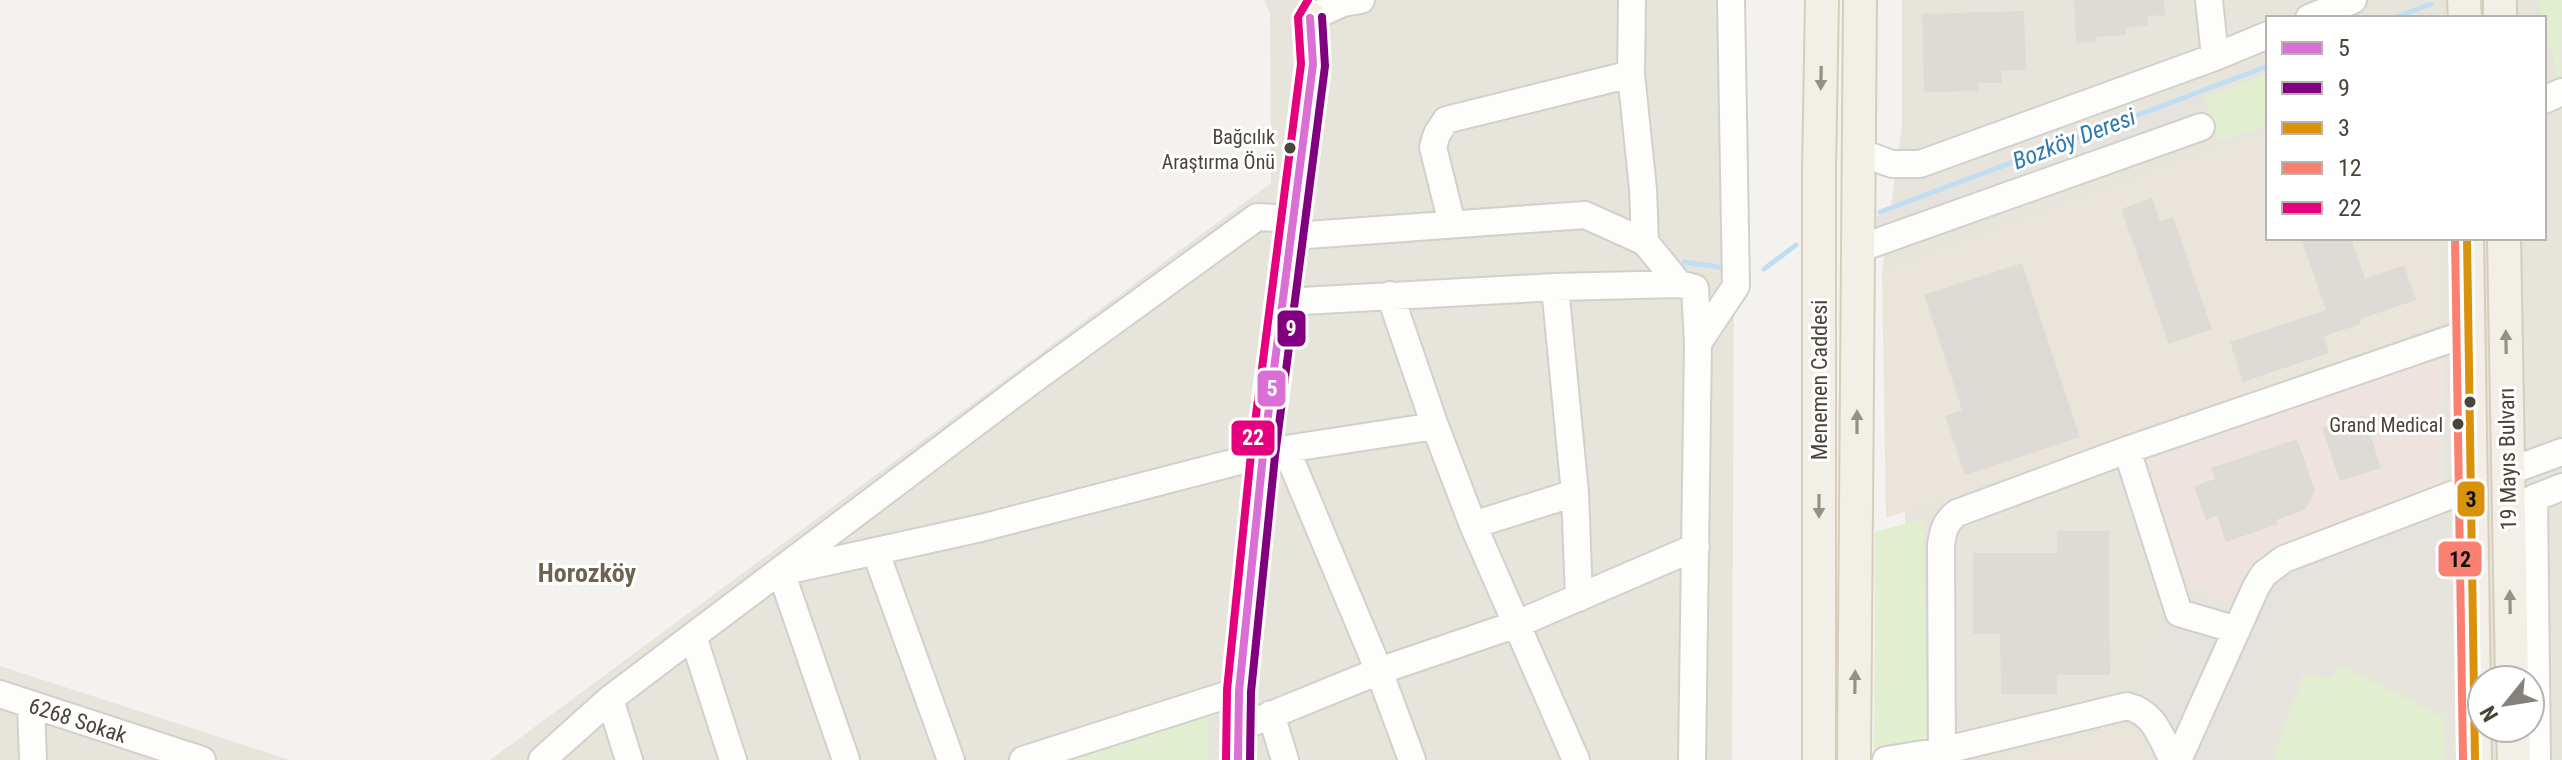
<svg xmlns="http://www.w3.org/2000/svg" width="2562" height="760" font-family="'Roboto Condensed',sans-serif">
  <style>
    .residential { fill: #e7e4dc; fill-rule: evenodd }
    .education { fill: #eae5da }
    .medical { fill: #eee3df }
    .green { fill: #e1eecf }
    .parking { fill: #e6e3df }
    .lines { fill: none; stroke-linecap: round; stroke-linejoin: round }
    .stream { stroke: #c0ddf1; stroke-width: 5 }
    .building { fill: #dedbd6 }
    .minor-casing { stroke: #d2d0cb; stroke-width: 30 }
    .major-casing { stroke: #d6cebb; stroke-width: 36 }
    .minor { stroke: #fdfdfc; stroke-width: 26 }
    .major { stroke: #f2efe6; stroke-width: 32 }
    .bus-1-casing { stroke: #fff; stroke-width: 14 }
    .bus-2-casing { stroke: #fff; stroke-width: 14 }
    .bus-3-casing { stroke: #fff; stroke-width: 14 }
    .bus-4-casing { stroke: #fff; stroke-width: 14 }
    .bus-5-casing { stroke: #fff; stroke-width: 14 }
    .bus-1 { stroke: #da70d6; stroke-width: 8 }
    .bus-2 { stroke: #800080; stroke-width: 8 }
    .bus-3 { stroke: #db920b; stroke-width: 8 }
    .bus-4 { stroke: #fa8072; stroke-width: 8 }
    .bus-5 { stroke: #e5007d; stroke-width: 8 }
    .oneway { fill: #969187 }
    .bus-dot { fill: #4b4439; stroke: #fff; stroke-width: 3 }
    .labels { text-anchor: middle; stroke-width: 6; stroke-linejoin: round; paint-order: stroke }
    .bus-label { font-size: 20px; fill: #4b4439; stroke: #fff; text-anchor: end }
    .street-label { font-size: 22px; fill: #4b4439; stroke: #fff }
    .water-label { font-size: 24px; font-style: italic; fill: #2e7ab2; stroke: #fff }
    .quarter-label { font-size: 26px; font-weight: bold; fill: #6e6250; stroke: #fff }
    .line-badge { stroke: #fff; stroke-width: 3 }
    .badge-label { font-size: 22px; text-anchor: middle; font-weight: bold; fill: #fff }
    .pale-badge-label { font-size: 22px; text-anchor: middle; font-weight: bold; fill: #111 }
  </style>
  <rect width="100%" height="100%" fill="#f4f2ee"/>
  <path class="residential" d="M1264,0H1735L1732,760H490L1271,183L1270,14Z
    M1902,0H2562V760H1928L1882,273L1902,125ZM2268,18H2544V238H2268ZM2482,680H2530V728H2482Z
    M0,666L290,760H0Z"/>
  <path class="education" d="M2268,130V238H2439V326L1886,518L1882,273Z
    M2136,725L2150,760H1986Z"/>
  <path class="medical" d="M2443,354L2442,490L2275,556L2227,602L2186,581L2144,456Z"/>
  <path class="green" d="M2538,0H2562L2561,88Z
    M2268,73V124L2219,142L2205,97Z
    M1923,519L1927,740L1874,754L1875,532Z
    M2343,667L2444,718L2445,760H2273L2304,673L2327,679Z
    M1208,712L1207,760H1067Z"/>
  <path class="parking" d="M2200,95L2213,136L1875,255L1877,216Z
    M2444,513L2448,702L2338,658L2328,675L2304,669L2280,725L2270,760H2172L2138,698L2163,611L2193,599L2233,617L2291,563Z"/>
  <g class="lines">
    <path class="stream" d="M2394,18L2431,4
      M1880,212L2268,66
      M1684,262L1726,268
      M1764,269L1796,245"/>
  </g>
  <path class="building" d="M2074,0H2164L2165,15L2147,16L2148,26L2126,27V35L2096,37V42L2076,43Z
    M2024,11L2026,70L2002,71V83H1979V91L1924,92L1922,14Z
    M2152,198L2160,221L2173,217L2212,329L2169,344L2121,209Z
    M2301,238H2351L2365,279L2404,265L2416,300L2360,319L2361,324L2324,336L2329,353L2243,382L2230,342L2326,310Z
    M2022,263L2080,437L1965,475L1945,416L1962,410L1924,295Z
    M2364,415L2381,468L2340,481L2322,428Z
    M2297,439L2315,491L2305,510L2276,520L2278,524L2226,542L2217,516L2206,520L2194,486L2215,479L2211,468Z
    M2057,531H2109L2110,675H2057V694H2001L2000,634H1973V553H2057Z"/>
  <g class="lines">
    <g class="minor-casing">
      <path id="minor" d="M1632,0L1631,74L1643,189L1645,242L1679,284
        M2209,0L2215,57
        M1310,18L1343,3L1361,0
        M2309,18L2353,0
        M2544,100L2562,92
        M1859,152L1892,164H1920L2215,57L2268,35
        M1452,224L1433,147L1437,134L1446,120L1631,74
        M1293,236L1585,215L1645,242
        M1858,249L2201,127
        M1555,287L1575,493L1579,598
        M1390,295L1435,426L1473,525L1576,760
        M1284,302L1555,287L1679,284L1695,288L1698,343
        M1286,449L1379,671L1412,760
        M2127,450L2179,613L2237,630
        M2507,472L2562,452
        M1473,525L1575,493
        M876,553L951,760
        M693,636L733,760
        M0,694L202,760
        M610,699L629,760
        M31,705L33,760
        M1271,714L1285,760
        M1239,728L1379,671L1517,624L1696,547
        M542,760L610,699L693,636L1034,379L1257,217L1295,219
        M846,760L781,572L981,528L1286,449L1435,426
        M1023,760L1239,691
        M1692,760L1698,343L1736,286L1731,0
        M1886,760L1942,751L2127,706C2155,713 2160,736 2173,760
        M1942,760L1941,545C1943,531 1945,522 1957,513L2127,450L2468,333
        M2178,760L2256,587L2264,574L2284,559L2470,488
        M2537,760L2534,498L2562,487"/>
    </g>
    <g class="major-casing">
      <path id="major" d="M2464,0L2465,18
        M2500,0V18
        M2467,238L2475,760
        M2504,238L2512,680
        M2513,728L2514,760
        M1238,760L1239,691L1263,455L1313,64L1310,18
        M1819,760V170L1822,0
        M1854,760L1860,0"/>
    </g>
    <use href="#minor" class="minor"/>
    <use href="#major" class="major"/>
    <g class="bus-1-casing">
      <path id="bus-1" d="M1238,760L1239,691L1263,455L1313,64L1310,18"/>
    </g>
    <g class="bus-2-casing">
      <path id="bus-2" d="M1250,760L1251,692L1275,456L1325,66L1322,17"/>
    </g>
    <g class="bus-3-casing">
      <path id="bus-3" d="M2467,238L2475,760"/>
    </g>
    <g class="bus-4-casing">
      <path id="bus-4" d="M2455,238L2463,760"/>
    </g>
    <g class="bus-5-casing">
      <path id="bus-5" d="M1226,760L1227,690L1251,454L1301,64L1298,17L1308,0"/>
    </g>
    <use href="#bus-1" class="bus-1"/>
    <use href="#bus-2" class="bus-2"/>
    <use href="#bus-3" class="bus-3"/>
    <use href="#bus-4" class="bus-4"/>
    <use href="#bus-5" class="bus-5"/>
  </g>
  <defs><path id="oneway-solid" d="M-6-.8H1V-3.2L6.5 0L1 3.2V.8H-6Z" transform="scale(2)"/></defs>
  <g class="oneway">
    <use href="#oneway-solid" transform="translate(1821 78) rotate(91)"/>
    <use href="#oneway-solid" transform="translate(2506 342) rotate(-91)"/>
    <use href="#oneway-solid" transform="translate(1857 422) rotate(-90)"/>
    <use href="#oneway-solid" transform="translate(1819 506) rotate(90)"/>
    <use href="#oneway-solid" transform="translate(2510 602) rotate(-91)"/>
    <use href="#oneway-solid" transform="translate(1855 682) rotate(-89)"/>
  </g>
  <g class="bus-dot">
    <circle cx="1290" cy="148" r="7"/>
    <circle cx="2470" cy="402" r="7"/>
    <circle cx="2458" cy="424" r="7"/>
  </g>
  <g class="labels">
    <g class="bus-label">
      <text x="1275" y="144">Bağcılık<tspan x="1275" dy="25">Araştırma Önü</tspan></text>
      <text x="2443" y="432">Grand Medical</text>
    </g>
    <g class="street-label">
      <text transform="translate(1819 380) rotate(-90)" y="8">Menemen Caddesi</text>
      <text transform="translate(2507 459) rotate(-91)" y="8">19 Mayıs Bulvarı</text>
      <text transform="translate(78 720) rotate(18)" y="8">6268 Sokak</text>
    </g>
    <g class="water-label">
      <text transform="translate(2074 139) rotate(-21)" y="8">Bozköy Deresi</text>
    </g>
    <g class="quarter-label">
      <text x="587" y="582">Horozköy</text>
    </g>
  </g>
  <g class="line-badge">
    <rect x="1276" y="309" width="31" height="39" rx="8" fill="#800080"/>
    <rect x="1256" y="369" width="31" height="39" rx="8" fill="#da70d6"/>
    <rect x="1230" y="419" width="46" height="38" rx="8" fill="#e5007d"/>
    <rect x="2456" y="480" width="30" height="38" rx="8" fill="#db920b"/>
    <rect x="2437" y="540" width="46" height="38" rx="8" fill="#fa8072"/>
  </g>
  <g class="badge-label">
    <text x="1291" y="336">9</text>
    <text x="1272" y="396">5</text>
    <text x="1253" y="445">22</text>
  </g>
  <g class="pale-badge-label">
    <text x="2471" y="507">3</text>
    <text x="2460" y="567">12</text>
  </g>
  <rect x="2266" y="16" width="280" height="224" fill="#ffffff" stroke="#b7b4b0" stroke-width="2"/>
  <rect x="2282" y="42" width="40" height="12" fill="#da70d6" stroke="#b7b4b0" stroke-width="2"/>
  <text x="2338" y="56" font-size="24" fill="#4b4439">5</text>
  <rect x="2282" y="82" width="40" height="12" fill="#800080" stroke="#b7b4b0" stroke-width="2"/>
  <text x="2338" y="96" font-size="24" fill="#4b4439">9</text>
  <rect x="2282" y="122" width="40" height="12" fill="#db920b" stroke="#b7b4b0" stroke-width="2"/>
  <text x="2338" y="136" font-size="24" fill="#4b4439">3</text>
  <rect x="2282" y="162" width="40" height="12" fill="#fa8072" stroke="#b7b4b0" stroke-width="2"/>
  <text x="2338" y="176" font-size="24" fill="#4b4439">12</text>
  <rect x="2282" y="202" width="40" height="12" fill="#e5007d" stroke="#b7b4b0" stroke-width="2"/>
  <text x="2338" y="216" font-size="24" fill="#4b4439">22</text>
  <g transform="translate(2506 704) rotate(240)"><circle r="38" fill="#ffffff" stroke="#b7b4b0" stroke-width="2"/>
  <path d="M0-6L14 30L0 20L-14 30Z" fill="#868178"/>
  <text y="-12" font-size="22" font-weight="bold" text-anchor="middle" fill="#4b4439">N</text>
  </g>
</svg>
